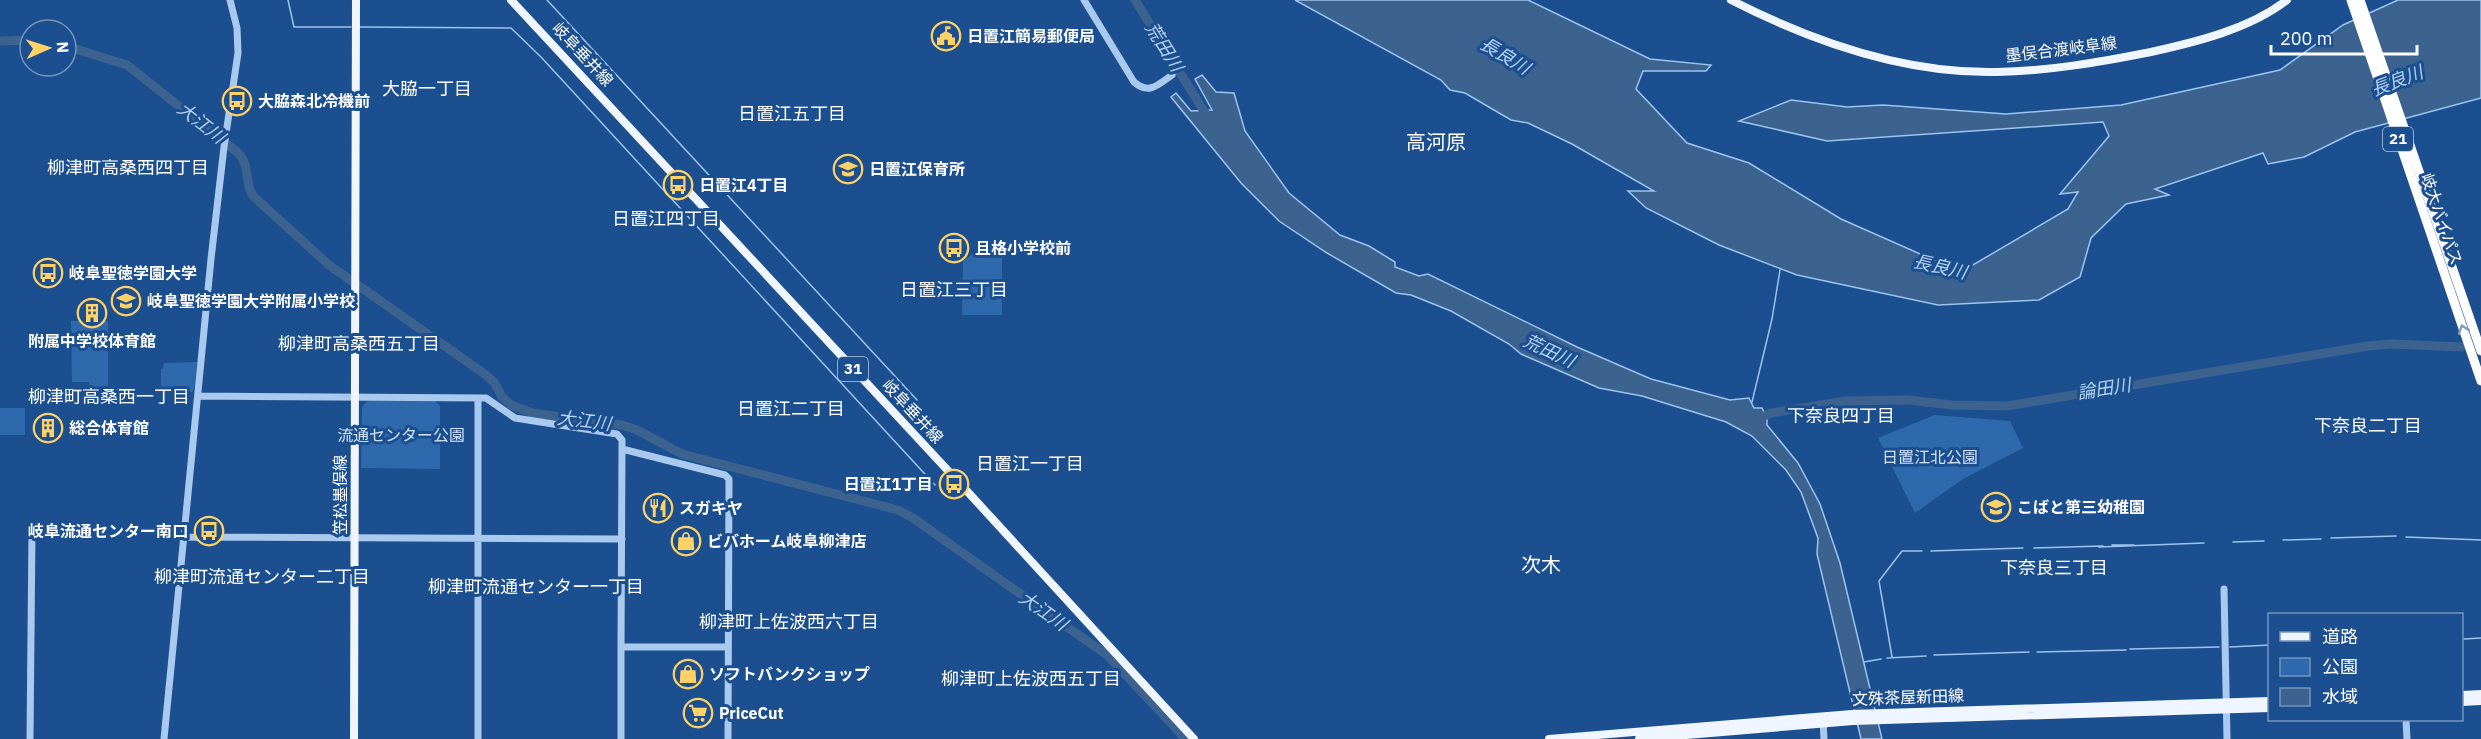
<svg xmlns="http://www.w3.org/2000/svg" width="2481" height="739" font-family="'IBM Plex Sans','Noto Sans JP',sans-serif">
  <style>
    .green { fill: #2e69ad }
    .water { fill: #3c6290; stroke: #9cc4f0; stroke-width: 1.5 }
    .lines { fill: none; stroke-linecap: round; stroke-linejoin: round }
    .stream { stroke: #9cc4f0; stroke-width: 1.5 }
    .river { stroke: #3c6290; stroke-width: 9 }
    .minor { stroke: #a9c9ee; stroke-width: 7 }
    .major { stroke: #f0f6ff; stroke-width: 8 }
    .highway { stroke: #fff; stroke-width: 9 }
    .oneway { stroke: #829ec1 }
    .labels { text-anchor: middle; stroke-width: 6; stroke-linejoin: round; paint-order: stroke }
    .shield { fill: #1b4f8f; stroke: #bbcadd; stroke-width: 1.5 }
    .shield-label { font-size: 15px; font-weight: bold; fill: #fff }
    .poi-label { font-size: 16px; font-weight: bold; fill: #fff; stroke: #1b4f8f; text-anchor: start }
    .street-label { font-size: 16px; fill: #fff; stroke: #1b4f8f }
    .park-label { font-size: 16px; fill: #cfe3fa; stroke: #1b4f8f }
    .water-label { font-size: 18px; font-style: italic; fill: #b5d3f5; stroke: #1b4f8f }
    .neighbourhood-label { font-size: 18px; fill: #fff; stroke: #1b4f8f }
    .quarter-label { font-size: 20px; fill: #fff; stroke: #1b4f8f }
  </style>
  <rect width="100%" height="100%" fill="#1b4f8f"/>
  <path class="green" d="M983,250L1002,251V315H962L963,261L975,252Z
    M71,321H108V390H89V382H72Z
    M197,362L194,389L192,392L161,391V369L163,368L164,363Z
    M367,401H435L440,406V469L361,468L362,407Z
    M0,408H25V435H0Z
    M1935,415L2010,421L2023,448L1963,479L1915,513L1878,438Z"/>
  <path class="water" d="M1295,0H1528L1650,59L1711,65L1706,71H1643L1636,89L1687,143L1749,163L1841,219L1961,272L2068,209L2078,192L2060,194L2109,136L2103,122L1827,141L1739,121L1791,100L1847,107L1883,105L2006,114L2121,105L2280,70L2343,25L2398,0H2481V98L2355,132L2304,157L2268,164L2263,153L2155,189L2169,195L2126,204L2091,238L2080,277L2039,300L1938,305L1797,275L1719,245L1646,208L1628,191H1654L1572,144L1528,123L1511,120L1465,93L1450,90L1441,80Z
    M1202,75L1216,92L1234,93L1245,131L1289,193L1340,235L1369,246L1395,262V267L1419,276L1428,274L1577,347L1651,379L1730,400L1749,398L1754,408H1762L1767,418V425L1798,463L1820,504L1840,563L1882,739H1861L1817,554L1818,538L1801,492L1786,470L1752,436L1726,422L1642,396L1599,388L1521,354L1509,344L1451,311L1411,295L1396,293L1327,253L1279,221L1241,183L1171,97L1176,93L1191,111L1212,110L1195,79Z"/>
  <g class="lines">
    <path class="stream" d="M288,0L294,27H351
      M547,0L917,400
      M359,27L511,28L541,57L935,485
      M1752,402L1772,319L1780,270
      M2406,537L2481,540
      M2331,538L2396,536
      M2283,540L2321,539
      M2233,542L2264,541
      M2112,545H2134
      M2099,547L2204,543
      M2034,548L2103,546
      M1931,551L2023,548
      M2464,639L2481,638
      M2230,647L2270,645
      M2130,649L2219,647
      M2037,652L2126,650
      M1934,655L2029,652
      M1892,657L1879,581L1902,551H1922
      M1887,658L1926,656
      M1864,662L1881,659"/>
    <path class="river" d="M1135,0L1210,121
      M0,41L30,40
      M66,46L127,65L237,152C252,166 243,181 253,196L329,265L486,375L494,382L502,397L511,405L532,413L622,425L637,430L682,454L898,510L913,518L1107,655L1186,739
      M1756,420L1771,413L1846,401L1908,400L1952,405L2007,406L2368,346L2392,344L2461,347"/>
    <path class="minor" d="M1084,0L1134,82C1149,95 1158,85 1172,75
      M198,396L486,398L515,418L617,434L622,440V449L621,647
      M478,398V739
      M622,449L725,475L729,479L728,739
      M184,537L622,539
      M2224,589L2227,739
      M2406,720L2407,739
      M1823,721L1824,739
      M30,739L32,531
      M164,739L211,259L224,147L238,53L237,28L230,0
      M621,739V647H728"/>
    <path class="major" d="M511,0L966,490L1194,739
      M1731,0C1813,42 1904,74 1997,72C2050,71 2100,62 2151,52C2196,42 2250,29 2287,0
      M2462,695L2481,694
      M2462,702L2481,701
      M354,739L356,0
      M1549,739L1852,714L2270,701
      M1639,739L1853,721L2270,708"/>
    <path class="highway" d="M2351,0L2481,381
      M2360,0L2481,351"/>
  </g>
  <defs><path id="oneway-chevron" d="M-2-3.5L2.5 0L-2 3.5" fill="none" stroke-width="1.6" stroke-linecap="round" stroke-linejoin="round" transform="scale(1.5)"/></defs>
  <use class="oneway" href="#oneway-chevron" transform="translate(2463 329) rotate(-109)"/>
  <defs>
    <g id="civic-ring" transform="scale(1.5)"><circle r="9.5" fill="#1b4f8f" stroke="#ffd166" stroke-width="1.5"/><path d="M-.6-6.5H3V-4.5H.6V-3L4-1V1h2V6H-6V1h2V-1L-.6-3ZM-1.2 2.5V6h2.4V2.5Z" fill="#ffd166"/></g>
    <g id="bus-ring" transform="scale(1.5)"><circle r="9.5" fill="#1b4f8f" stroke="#ffd166" stroke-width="1.5"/><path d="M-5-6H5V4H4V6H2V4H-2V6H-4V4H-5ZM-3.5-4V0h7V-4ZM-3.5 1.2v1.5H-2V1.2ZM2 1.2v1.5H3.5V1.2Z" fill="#ffd166"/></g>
    <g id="school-ring" transform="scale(1.5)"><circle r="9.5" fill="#1b4f8f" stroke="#ffd166" stroke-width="1.5"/><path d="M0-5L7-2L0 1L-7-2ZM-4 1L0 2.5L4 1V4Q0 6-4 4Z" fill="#ffd166"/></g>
    <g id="building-ring" transform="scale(1.5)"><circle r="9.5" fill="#1b4f8f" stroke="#ffd166" stroke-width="1.5"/><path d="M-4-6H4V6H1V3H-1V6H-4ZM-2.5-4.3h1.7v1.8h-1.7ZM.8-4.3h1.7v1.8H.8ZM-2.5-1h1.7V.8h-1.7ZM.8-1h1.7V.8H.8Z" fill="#ffd166"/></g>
    <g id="restaurant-ring" transform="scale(1.5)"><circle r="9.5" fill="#1b4f8f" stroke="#ffd166" stroke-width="1.5"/><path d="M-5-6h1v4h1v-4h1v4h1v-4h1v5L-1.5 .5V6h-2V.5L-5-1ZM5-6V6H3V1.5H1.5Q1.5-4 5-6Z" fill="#ffd166"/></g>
    <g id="shop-ring" transform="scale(1.5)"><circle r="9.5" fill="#1b4f8f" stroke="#ffd166" stroke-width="1.5"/><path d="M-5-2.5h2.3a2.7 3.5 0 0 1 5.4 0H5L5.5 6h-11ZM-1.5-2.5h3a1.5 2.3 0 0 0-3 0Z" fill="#ffd166"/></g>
    <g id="supermarket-ring" transform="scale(1.5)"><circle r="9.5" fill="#1b4f8f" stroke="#ffd166" stroke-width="1.5"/><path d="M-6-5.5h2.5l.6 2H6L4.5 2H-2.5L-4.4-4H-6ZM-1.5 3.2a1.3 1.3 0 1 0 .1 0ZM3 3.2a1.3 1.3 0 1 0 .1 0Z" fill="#ffd166"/></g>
  </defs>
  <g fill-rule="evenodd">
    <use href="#civic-ring" x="946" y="36"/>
    <use href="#bus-ring" x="237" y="101"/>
    <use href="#school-ring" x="848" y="169"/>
    <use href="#bus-ring" x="678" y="185"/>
    <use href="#bus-ring" x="954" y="248"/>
    <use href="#bus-ring" x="48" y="273"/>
    <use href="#school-ring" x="126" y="301"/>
    <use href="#building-ring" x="92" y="313"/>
    <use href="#building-ring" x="48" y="428"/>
    <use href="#bus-ring" x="954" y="484"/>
    <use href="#school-ring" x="1996" y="507"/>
    <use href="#restaurant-ring" x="658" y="508"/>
    <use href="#bus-ring" x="209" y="531"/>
    <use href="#shop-ring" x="686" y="541"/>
    <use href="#shop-ring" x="688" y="674"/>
    <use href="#supermarket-ring" x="698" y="713"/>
  </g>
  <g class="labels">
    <g class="shield">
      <rect x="2383" y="127" width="30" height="24" rx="4.5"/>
      <rect x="838" y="357" width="30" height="24" rx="4.5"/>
    </g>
    <g class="shield-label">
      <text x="2398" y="144">21</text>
      <text x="853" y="374">31</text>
    </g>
    <g class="poi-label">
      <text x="967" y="42">日置江簡易郵便局</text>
      <text x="258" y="107">大脇森北冷機前</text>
      <text x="869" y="175">日置江保育所</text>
      <text x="699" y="191">日置江4丁目</text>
      <text x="975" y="254">且格小学校前</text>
      <text x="69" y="279">岐阜聖徳学園大学</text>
      <text x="147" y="307">岐阜聖徳学園大学附属小学校</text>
      <text x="92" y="347" text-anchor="middle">附属中学校体育館</text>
      <text x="69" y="434">総合体育館</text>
      <text x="933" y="490" text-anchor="end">日置江1丁目</text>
      <text x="2017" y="513">こばと第三幼稚園</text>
      <text x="679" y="514">スガキヤ</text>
      <text x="188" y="537" text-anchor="end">岐阜流通センター南口</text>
      <text x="707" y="547">ビバホーム岐阜柳津店</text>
      <text x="709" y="680">ソフトバンクショップ</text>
      <text x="719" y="719">PriceCut</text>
    </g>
    <g class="street-label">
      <text transform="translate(2061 49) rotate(-7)" y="6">墨俣合渡岐阜線</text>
      <text transform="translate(583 54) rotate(47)" y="6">岐阜垂井線</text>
      <text transform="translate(2442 219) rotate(71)" y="6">岐大バイパス</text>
      <text transform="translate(913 411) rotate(47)" y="6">岐阜垂井線</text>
      <text transform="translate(340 495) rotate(-90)" y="6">笠松墨俣線</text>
      <text transform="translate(1908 697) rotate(-2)" y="6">文殊茶屋新田線</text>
    </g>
    <g class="park-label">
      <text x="401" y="441">流通センター公園</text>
      <text x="1930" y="463">日置江北公園</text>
    </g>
    <g class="water-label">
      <text transform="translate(1164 47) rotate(58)" y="6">荒田川</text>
      <text transform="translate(1505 56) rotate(31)" y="6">長良川</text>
      <text transform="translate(2397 81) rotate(-21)" y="6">長良川</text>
      <text transform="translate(201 123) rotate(38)" y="6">大江川</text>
      <text transform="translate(1940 267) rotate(13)" y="6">長良川</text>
      <text transform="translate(1549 351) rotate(25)" y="6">荒田川</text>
      <text transform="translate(2104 389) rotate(-9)" y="6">論田川</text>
      <text transform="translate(584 421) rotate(7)" y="6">大江川</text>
      <text transform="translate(1043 611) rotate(35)" y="6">大江川</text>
    </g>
    <g class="neighbourhood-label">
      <text x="427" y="95">大脇一丁目</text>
      <text x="792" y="120">日置江五丁目</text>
      <text x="128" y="174">柳津町高桑西四丁目</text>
      <text x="666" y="225">日置江四丁目</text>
      <text x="954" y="296">日置江三丁目</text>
      <text x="359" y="350">柳津町高桑西五丁目</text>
      <text x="109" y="403">柳津町高桑西一丁目</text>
      <text x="791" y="415">日置江二丁目</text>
      <text x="1841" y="422">下奈良四丁目</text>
      <text x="2368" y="432">下奈良二丁目</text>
      <text x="1030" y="470">日置江一丁目</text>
      <text x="2054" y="574">下奈良三丁目</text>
      <text x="262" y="583">柳津町流通センター二丁目</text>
      <text x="536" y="593">柳津町流通センター一丁目</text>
      <text x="789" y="628">柳津町上佐波西六丁目</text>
      <text x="1031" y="685">柳津町上佐波西五丁目</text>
    </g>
    <g class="quarter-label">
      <text x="1436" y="149">高河原</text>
      <text x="1541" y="572">次木</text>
    </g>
  </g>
  <rect x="2268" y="613" width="195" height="108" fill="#1b4f8f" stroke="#7695bc" stroke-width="1.5"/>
  <rect x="2280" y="632" width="30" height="9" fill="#f0f6ff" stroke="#7695bc" stroke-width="1.5"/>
  <text x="2322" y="643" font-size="18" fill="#ffffff">道路</text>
  <rect x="2280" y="658" width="30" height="18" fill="#2e69ad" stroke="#7695bc" stroke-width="1.5"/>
  <text x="2322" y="673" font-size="18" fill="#ffffff">公園</text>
  <rect x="2280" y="688" width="30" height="18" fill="#3c6290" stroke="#7695bc" stroke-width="1.5"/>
  <text x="2322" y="703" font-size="18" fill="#ffffff">水域</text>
  <g transform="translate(48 48) rotate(87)"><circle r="28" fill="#1b4f8f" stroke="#7695bc" stroke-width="1.5"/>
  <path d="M0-4.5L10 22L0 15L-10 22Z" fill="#ffd166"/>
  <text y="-9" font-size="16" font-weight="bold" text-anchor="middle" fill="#ffffff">N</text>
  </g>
  <path d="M2271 45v9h146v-9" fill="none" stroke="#ffffff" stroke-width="3"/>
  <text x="2280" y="45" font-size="18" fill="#ffffff" stroke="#1b4f8f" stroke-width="4.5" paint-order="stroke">200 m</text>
</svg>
